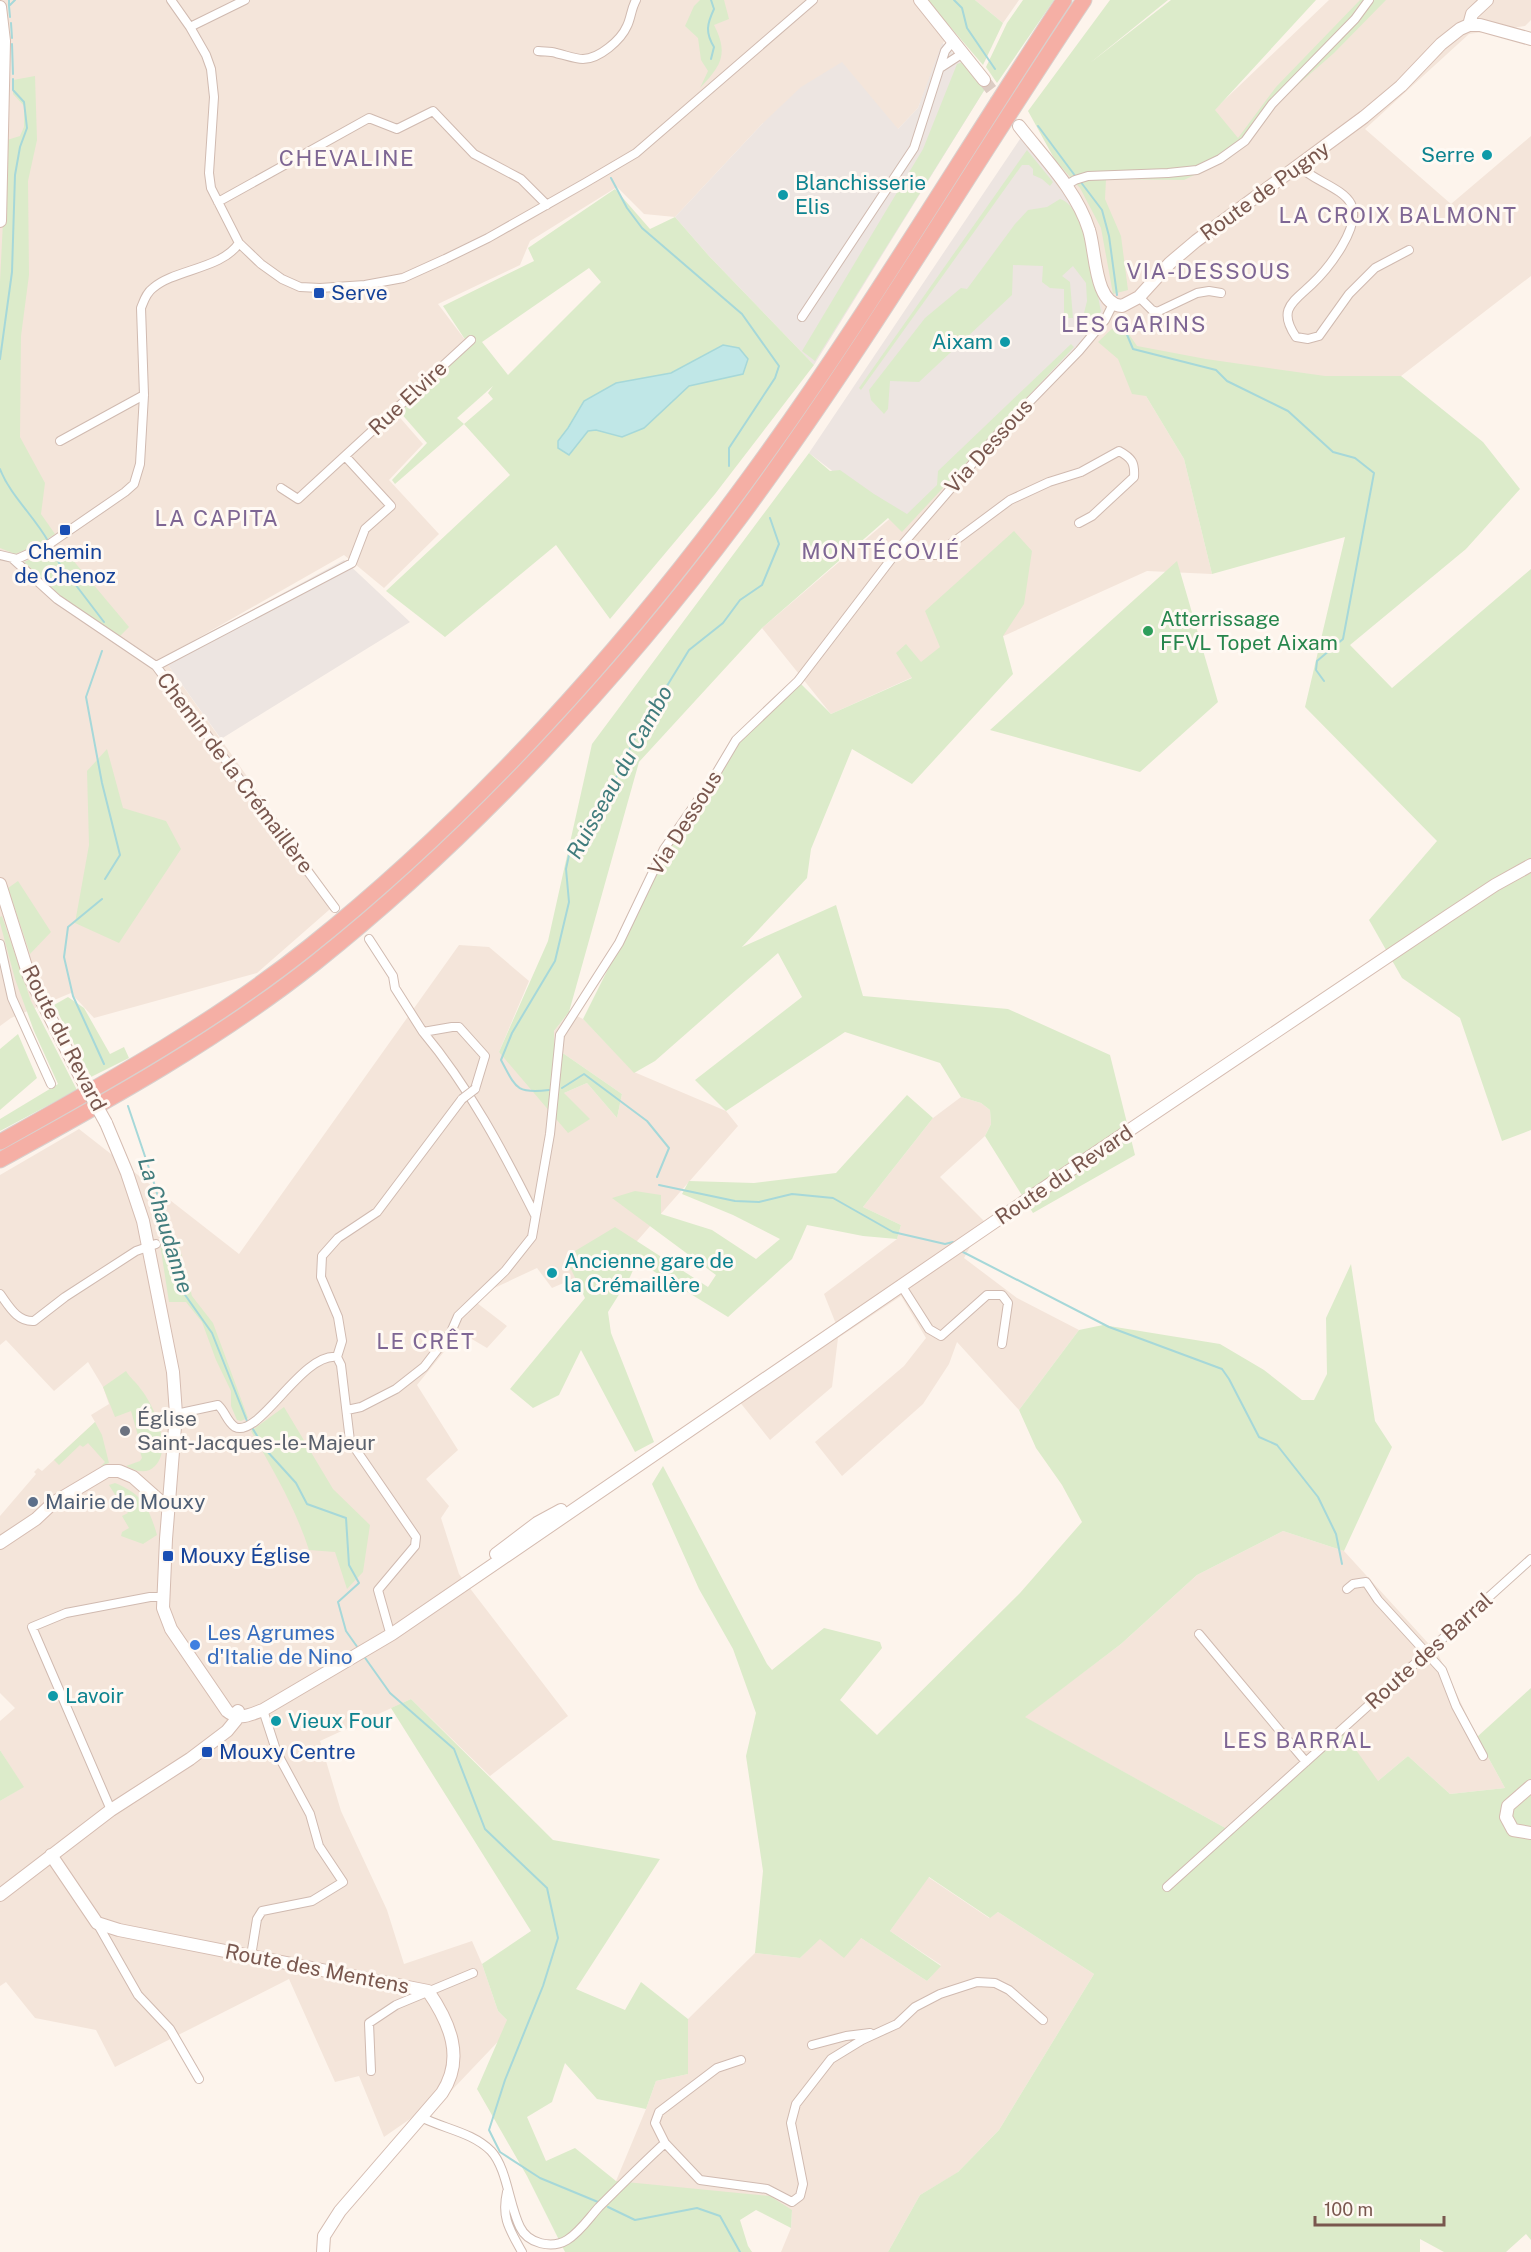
<svg xmlns="http://www.w3.org/2000/svg" width="1531" height="2252" font-family="'Public Sans',sans-serif">
  <style>
    .residential { fill: #f4e5da }
    .industrial { fill: #ede5e1 }
    .green { fill: #dcebca; fill-rule: evenodd }
    .water { fill: #c0e7e7; stroke: #a6d8d9; stroke-width: 1.5 }
    .lines { fill: none; stroke-linecap: round; stroke-linejoin: round }
    .stream { stroke: #a6d8d9; stroke-width: 2 }
    .secondary-tunnel { stroke: #dccdc4; stroke-width: 12; stroke-dasharray: 12 6; stroke-linecap: butt }
    .street-casing { stroke: #d0bab0; stroke-width: 10 }
    .secondary-casing { stroke: #d5bcb1; stroke-width: 14 }
    .highway-casing { stroke: #d9d0cd; stroke-width: 17 }
    .street { stroke: #fff; stroke-width: 8 }
    .secondary { stroke: #fff; stroke-width: 12 }
    .highway { stroke: #f5afa5; stroke-width: 15 }
    .street-bridge-casing { stroke: #d0bab0; stroke-width: 10; stroke-linecap: butt }
    .secondary-bridge-casing { stroke: #d5bcb1; stroke-width: 14; stroke-linecap: butt }
    .street-bridge { stroke: #fff; stroke-width: 8 }
    .secondary-bridge { stroke: #fff; stroke-width: 12 }
    .culture-dot { fill: #0f9aa8; stroke: #fff9f3; stroke-width: 2 }
    .transit-dot { fill: #1a4fb4; stroke: #fff9f3; stroke-width: 2 }
    .leisure-dot { fill: #2e9e5b; stroke: #fff9f3; stroke-width: 2 }
    .worship-dot { fill: #6b7280; stroke: #fff9f3; stroke-width: 2 }
    .service-dot { fill: #5c6f8a; stroke: #fff9f3; stroke-width: 2 }
    .shop-dot { fill: #3f7fe0; stroke: #fff9f3; stroke-width: 2 }
    .labels { text-anchor: middle; stroke-width: 6; stroke-linejoin: round; paint-order: stroke }
    .culture-label { font-size: 21px; fill: #0d838f; stroke: #fff9f3; text-anchor: start }
    .street-label { font-size: 21px; fill: #79574e; stroke: #fff9f3 }
    .transit-label { font-size: 21px; fill: #164399; stroke: #fff9f3; text-anchor: start }
    .leisure-label { font-size: 21px; fill: #27864d; stroke: #fff9f3; text-anchor: start }
    .worship-label { font-size: 21px; fill: #5b616d; stroke: #fff9f3; text-anchor: start }
    .service-label { font-size: 21px; fill: #4e5e75; stroke: #fff9f3; text-anchor: start }
    .shop-label { font-size: 21px; fill: #366cbe; stroke: #fff9f3; text-anchor: start }
    .neighbourhood-label { font-size: 22px; letter-spacing: 1.5px; fill: #7e6694; stroke: #fff9f3 }
    .water-label { font-size: 22px; font-style: italic; fill: #417c7d; stroke: #fff9f3 }
  </style>
  <rect width="100%" height="100%" fill="#fdf4ec"/>
  <path class="residential" d="M0,0H960L918,108L898,129L763,123L675,217L644,214L617,187L530,241L520,265L438,304L469,345L395,412L423,444L389,480L439,534L384,588L344,555L163,658L337,903L257,973L94,1018L71,993L11,1018L0,1026Z
    M975,0H1019L1003,23Z
    M1329,0H1531V20L1525,26L1469,34L1365,129L1451,204L1531,136V276L1401,376H1325L1146,396L1184,459L1212,574L1147,571L831,714L762,628L1045,386L1098,323L1074,208L1045,168L1055,160L1214,110Z
    M459,945L489,947L529,981L499,1052L564,1093L587,1083L617,1118L622,1094L554,1047V1031L569,1012L583,1019L634,1072L726,1111L738,1126L623,1257L552,1288L537,1268L490,1290L477,1303L507,1326L487,1348L460,1332L417,1385L458,1450L426,1479L449,1506L441,1518L459,1574L568,1716L490,1776L411,1699L320,1741L341,1811L387,1910L404,1964L472,1941L482,1964L498,2011L507,2020L509,2030L452,2090L384,2137L359,2076L335,2082L289,1979L115,2067L96,2030L35,2018L6,1982L0,1986V1801L23,1787L0,1750V1721L15,1708L0,1693V1516L36,1474L34,1472L38,1468L42,1471L95,1422L91,1415L109,1404L103,1387L88,1362L54,1391L6,1340L0,1345V1175L79,1129L239,1254Z
    M961,1097L981,1103L990,1110L991,1124L985,1136L940,1177L984,1221L964,1258L1017,1298L1079,1330L1019,1410L957,1342L949,1364L923,1404L842,1476L815,1442L904,1366L926,1338L901,1296L838,1338L832,1387L770,1440L739,1401L836,1324L824,1294L897,1239L901,1225L863,1207L933,1118Z
    M1283,1531L1344,1551L1438,1654L1477,1737L1505,1788L1450,1794L1408,1756L1378,1781L1229,1830L1024,1717L1121,1644L1197,1575Z
    M928,1877L989,1918L998,1912L1094,1974L999,2130L957,2173L920,2195L888,2252H781L791,2228L792,2210L616,2181L646,2109L656,2081L688,2074V2019L755,1953L800,1958L819,1939L861,1938L927,1981L941,1965L890,1931Z"/>
  <path class="industrial" d="M942,43L971,69L985,89L814,365L709,256L675,217L763,123L801,87L842,62L898,129L918,108Z
    M1022,136L1074,208L1086,237L1103,312L1098,323L1046,379L901,524L809,453Z
    M344,560L410,622L221,739L163,658Z"/>
  <path class="green" d="M700,0H724L729,19L714,25C729,54 721,66 700,88L708,71L701,60L698,38L685,26L694,6Z
    M927,0H975L1003,23L983,65Z
    M1023,0H1054L997,83L986,67L1007,23Z
    M1110,0H1168L1090,63L1171,0H1316L1215,110L1238,138L1276,87L1360,0H1386L1334,53L1278,102L1230,158L1184,180L1106,179L1105,199L1121,236L1128,290L1113,294L1101,228L1080,188L1055,160L1028,111Z
    M963,62L985,89L815,361L802,351L923,149L957,64Z
    M35,76L37,140L28,181L29,275L21,336L20,437L45,483L41,514L55,534L38,545L15,554L0,548V282L7,140L20,136L24,127V106L13,94V80Z
    M1027,150L1053,182L1050,186L1042,179L1033,175V169L1029,165H1022L861,390L859,388Z
    M615,189L650,229L675,217L709,256L814,365L715,494L610,619L556,545L445,637L386,591L510,475L464,424L395,484L392,480L427,443L399,411L470,347L443,306L534,261L528,248ZM589,268L601,282L508,375L482,342ZM493,386L488,393L493,399L464,424L457,418Z
    M1060,199C1087,206 1095,287 1101,311L1096,323L1087,333H1079L1087,301L1086,283L1073,266L1062,276L1070,282L1073,318H1064V289L1050,288L1042,282L1043,266L1013,265L1012,295L919,382L890,381L888,409L884,414L871,400L869,390L925,318L961,288L967,289L1015,224L1028,210L1047,207Z
    M1120,321L1137,346L1206,359L1325,376H1401L1483,442L1520,489L1466,549L1350,645L1392,688L1531,569V1130L1502,1141L1460,1018L1402,978L1369,920L1437,841L1305,707L1345,537L1212,574L1184,459L1146,396L1132,394L1118,359L1098,342Z
    M1071,344L1074,347L902,532L888,518L762,628L639,762L569,1012L554,1031V1047L622,1094L617,1118L587,1083L564,1093L590,1119L568,1133L499,1052L548,941L592,744L809,453L830,471L840,470L874,494L907,514L937,485L938,471Z
    M1014,531L1032,551L1024,604L1003,636L1013,674L912,784L852,749L811,849L807,878L742,947L836,905L863,996L1008,1009L1110,1055L1135,1155L1033,1213L985,1136L991,1124L990,1110L981,1103L961,1097L940,1063L845,1032L726,1111L695,1080L802,997L778,953L655,1061L634,1073L583,1019L677,831L736,740L798,681L831,714L912,678L896,653L906,644L921,662L940,647L925,611Z
    M61,546L129,627L120,636L75,609L24,562Z
    M1177,561L1218,702L1140,772L990,730Z
    M107,749L123,808L166,821L181,849L119,943L75,923L89,845L87,771Z
    M18,881L51,932L30,954L8,888Z
    M2,916L31,1001L77,1090L0,1131V1119L58,1084L34,1031L15,979L0,923V917Z
    M68,997L84,1008L110,1054L124,1047L129,1058L91,1077L54,1005Z
    M18,1034L37,1078L0,1110V1049Z
    M907,1095L933,1118L863,1207L901,1225L897,1239L863,1236L807,1225L792,1259L728,1317L637,1261L630,1277L608,1312L611,1333L654,1442L635,1452L581,1350L559,1395L533,1408L510,1389L585,1298L565,1257L615,1227L708,1287L716,1275L612,1198L635,1191L661,1195V1214L712,1230L756,1259L780,1239L733,1215L682,1194L689,1181L754,1183L836,1173Z
    M178,1241L192,1296L213,1323L248,1418L241,1421L237,1420L231,1406V1391L216,1360L202,1322L186,1302H169L160,1244Z
    M1351,1264L1375,1421L1392,1447L1344,1551L1283,1531L1197,1575L1121,1644L1025,1717L1229,1830L1344,1733L1378,1781L1408,1756L1450,1794L1505,1788L1477,1737L1531,1688V2240L1526,2234L1506,2252H1444L1420,2239V2252H888L920,2195L958,2172L999,2130L1094,1974L998,1912L990,1918L929,1877L890,1931L941,1966L927,1981L861,1938L844,1958L820,1939L800,1958L755,1953L763,1871L746,1756L756,1713L733,1649L699,1589L652,1484L663,1466L767,1664L772,1670L824,1628L880,1642L882,1648L840,1700L877,1735L1020,1593L1082,1522L1062,1485L1036,1448L1019,1410L1079,1330L1103,1325L1220,1344L1264,1370L1302,1400H1314L1327,1374L1326,1318Z
    M126,1371C130,1378 136,1382 140,1388C154,1405 173,1448 155,1466C146,1475 136,1471 126,1466L140,1461L142,1458L139,1448L143,1443H140L131,1411L115,1417L103,1387Z
    M284,1407L333,1489L370,1525L363,1572L347,1589L335,1552L309,1550C295,1507 273,1470 251,1431Z
    M95,1422L102,1435L109,1463L101,1466L105,1462L88,1443L83,1447L80,1445L59,1465L54,1460Z
    M115,1483C142,1494 149,1507 157,1535L143,1544L121,1536L122,1532L129,1528L122,1516L128,1513L122,1504L126,1501L120,1496L117,1498L109,1485Z
    M411,1699L553,1840L660,1859L576,1989L625,2010L641,1982L688,2019V2074L656,2081L646,2109L597,2099L565,2063L552,2102L527,2117L546,2161L575,2148L616,2181L770,2196L792,2210L791,2228L756,2210L740,2220L748,2246L752,2252H565L527,2176L477,2089L507,2020L498,2011L482,1964L531,1931L391,1708Z
    M0,1750L24,1787L0,1801Z"/>
  <path class="water" d="M723,345L739,348L748,359L743,374L689,386L644,428L622,437L596,430L588,431L569,455L558,448V441L568,428L584,401L616,383L671,373Z"/>
  <g class="lines">
    <path class="stream" d="M9,0V6
      M711,0L714,9C707,24 705,32 714,47L711,59
      M954,0L962,8L967,28L995,69
      M10,17L9,6L15,0
      M11,23L12,38
      M12,44L13,74
      M1038,126L1076,177
      M611,178L627,208L642,228L742,314L779,366L775,378L729,448V466
      M1080,181L1102,210L1109,236L1117,295
      M1120,318L1133,349L1216,370L1227,381L1288,411L1333,452L1355,458L1374,473L1343,639L1317,661L1316,670L1324,681
      M0,359L12,272L15,175L20,147L27,128L24,102L13,90V79
      M0,469C10,495 34,516 48,541
      M52,548L59,563L104,622
      M102,651L86,697L102,783L120,855L105,879
      M102,899L68,927L64,957L73,996L104,1064
      M562,1088L584,1074L647,1121L669,1148L657,1177
      M549,1090C516,1094 516,1088 501,1060L512,1033L555,961L569,902L566,869L569,855L585,829L600,811L635,738L689,650L723,623L740,600L762,585L779,544L770,518
      M128,1106L155,1186L183,1292L212,1333L247,1421
      M659,1185L735,1201L759,1202L792,1194L833,1198L893,1232L945,1244L953,1242
      M961,1251L1109,1327L1222,1369L1229,1379L1259,1437L1277,1445L1318,1497L1336,1534L1342,1564
      M251,1426L266,1450L296,1483L307,1504L346,1518L349,1565L359,1583L338,1602L346,1631L358,1648
      M363,1655L390,1693L454,1749L485,1829L547,1888L558,1938L543,1986L505,2080L489,2130L500,2152L540,2178L598,2202
      M608,2207L635,2220L697,2208L720,2216L740,2252"/>
    <path class="secondary-tunnel" d="M984,80L1019,126"/>
    <g class="street-casing">
      <path id="street" d="M171,0L190,27L206,55L211,69L214,97L209,173L211,188L239,243L261,264L282,279L300,287L320,288L365,285L403,278L445,259L488,238L585,183L636,153L813,0
        M190,27L245,0
        M538,51C544,52 550,51 556,53C565,55 575,59 583,59C599,59 621,40 627,26C631,18 631,9 636,0
        M940,68L963,53
        M1299,166C1312,180 1343,188 1351,204C1362,226 1328,269 1312,284C1293,302 1277,309 1296,337L1308,339L1319,336L1349,294L1375,268L1409,250
        M1065,186L1075,180L1088,176L1168,173L1197,170L1220,159L1245,141L1272,104L1355,19L1369,0
        M218,202L369,118L397,129L433,111L474,154L521,179L547,205
        M1139,297L1152,310L1157,312L1197,293L1209,291L1221,293
        M802,317L914,148L945,51L954,40
        M60,441L144,395
        M281,488L298,499L471,340
        M902,545L919,555H936L1010,500L1049,482L1081,472L1119,451C1132,458 1135,463 1134,477L1092,516L1079,523
        M0,555L17,559L48,545L125,492L134,484L140,464L144,395L141,308C144,301 146,293 153,288C175,269 222,269 239,243
        M13,559L57,599L156,666L335,908
        M156,666L352,563L365,529L391,506L345,456
        M369,939L393,976L395,988L423,1032L452,1027H459L485,1056L475,1089
        M0,944L12,998L51,1084
        M423,1032C469,1087 503,1151 535,1215
        M901,1285L929,1329L941,1336L987,1295H1002L1008,1303L1002,1344
        M0,1294C9,1306 17,1322 34,1321L65,1297L136,1251L156,1244
        M347,1410L361,1407L396,1389L424,1367L451,1332L458,1316L505,1271L532,1237L550,1134L560,1035L619,943L664,849L714,777L736,740L798,681L902,545L998,434L1079,351L1105,320L1113,304
        M176,1414L218,1405C225,1411 227,1422 235,1427C259,1439 302,1352 337,1357
        M1347,1589L1353,1584L1366,1582L1378,1600L1442,1670L1456,1706L1483,1756
        M392,1634L389,1629L378,1590L415,1546L416,1537L350,1441L341,1365L337,1357L342,1341L338,1317L321,1277L322,1256L338,1238L377,1212L462,1099
        M1199,1634L1306,1762
        M111,1810L32,1627L66,1613L150,1597H162
        M1167,1887L1531,1559
        M97,1923L138,1995L170,2029L199,2079
        M251,1956L257,1919L262,1911L312,1901L343,1882L319,1846L310,1814L277,1753L263,1710
        M812,2045L846,2036L870,2033
        M371,2071L369,2023L396,2005L473,1973
        M421,2117C444,2129 472,2132 491,2151C507,2168 509,2205 520,2227C528,2244 552,2249 567,2240C580,2232 589,2218 599,2207C621,2185 642,2164 665,2143L700,2180L767,2189L792,2202L800,2196L803,2184L791,2123L796,2104L831,2059L862,2040L897,2024L915,2007L940,1994L977,1982L995,1983L1009,1990L1043,2020
        M665,2143L655,2123L659,2112L717,2068L741,2060
        M507,2192C501,2218 510,2230 522,2252"/>
    </g>
    <g class="secondary-casing">
      <path id="secondary" d="M920,0L984,80
        M0,7L4,41L0,221
        M1469,25L1472,14L1487,0
        M1019,126C1044,158 1077,191 1089,230C1096,251 1094,305 1122,306L1139,297L1170,263L1196,241L1364,117L1401,86L1441,44L1460,29L1469,25H1480L1531,39
        M0,884L29,976L80,1076
        M106,1123L127,1173L143,1221L173,1372L176,1414L166,1539L163,1608L171,1629L227,1711C239,1721 249,1715 263,1710L392,1634L1088,1158L1448,916L1495,885L1531,865
        M0,1543L36,1519L53,1503L107,1471H119L133,1477L169,1509
        M496,1554L537,1523L561,1510
        M1531,1786L1508,1806L1506,1817L1513,1830L1531,1833
        M51,1855L97,1923L119,1930L428,1991C450,2023 465,2058 442,2093L340,2211L324,2236L323,2252
        M0,1895L111,1810L190,1759L227,1731L236,1720L238,1711"/>
    </g>
    <g class="highway-casing">
      <path id="highway" d="M0,1142C107,1082 214,1023 309,947C474,815 625,648 749,478C862,324 959,159 1064,0
        M0,1160C109,1100 218,1040 315,963C471,839 620,678 739,519C863,352 968,173 1084,0"/>
    </g>
    <use href="#street" class="street"/>
    <use href="#secondary" class="secondary"/>
    <use href="#highway" class="highway"/>
    <g class="street-bridge-casing">
      <path id="street-bridge" d="M462,1099L475,1089"/>
    </g>
    <g class="secondary-bridge-casing">
      <path id="secondary-bridge" d="M80,1076L106,1123"/>
    </g>
    <use href="#street-bridge" class="street-bridge"/>
    <use href="#secondary-bridge" class="secondary-bridge"/>
  </g>
  <g class="culture-dot">
    <circle cx="1487" cy="155" r="6"/>
    <circle cx="783" cy="195" r="6"/>
    <circle cx="1005" cy="342" r="6"/>
    <circle cx="552" cy="1273" r="6"/>
    <circle cx="53" cy="1696" r="6"/>
    <circle cx="276" cy="1721" r="6"/>
  </g>
  <g class="transit-dot">
    <rect x="313" y="287" width="12" height="12" rx="3"/>
    <rect x="59" y="524" width="12" height="12" rx="3"/>
    <rect x="162" y="1550" width="12" height="12" rx="3"/>
    <rect x="201" y="1746" width="12" height="12" rx="3"/>
  </g>
  <circle class="leisure-dot" cx="1148" cy="631" r="6"/>
  <circle class="worship-dot" cx="125" cy="1431" r="6"/>
  <circle class="service-dot" cx="33" cy="1502" r="6"/>
  <circle class="shop-dot" cx="195" cy="1645" r="6"/>
  <g class="labels">
    <g class="culture-label">
      <text x="1475" y="162" text-anchor="end">Serre</text>
      <text x="795" y="190">Blanchisserie<tspan x="795" dy="24">Elis</tspan></text>
      <text x="993" y="349" text-anchor="end">Aixam</text>
      <text x="564" y="1268">Ancienne gare de<tspan x="564" dy="24">la Crémaillère</tspan></text>
      <text x="65" y="1703">Lavoir</text>
      <text x="288" y="1728">Vieux Four</text>
    </g>
    <g class="street-label">
      <text transform="translate(1265 191) rotate(-36)" y="7">Route de Pugny</text>
      <text transform="translate(408 398) rotate(-43)" y="7">Rue Elvire</text>
      <text transform="translate(989 446) rotate(-48)" y="7">Via Dessous</text>
      <text transform="translate(235 773) rotate(53)" y="7">Chemin de la Crémaillère</text>
      <text transform="translate(685 823) rotate(-58)" y="7">Via Dessous</text>
      <text transform="translate(64 1038) rotate(63)" y="7">Route du Revard</text>
      <text transform="translate(1064 1175) rotate(-34)" y="7">Route du Revard</text>
      <text transform="translate(1429 1651) rotate(-42)" y="7">Route des Barral</text>
      <text transform="translate(317 1969) rotate(11)" y="7">Route des Mentens</text>
    </g>
    <g class="transit-label">
      <text x="331" y="300">Serve</text>
      <text x="65" y="559" text-anchor="middle">Chemin<tspan x="65" dy="24">de Chenoz</tspan></text>
      <text x="180" y="1563">Mouxy Église</text>
      <text x="219" y="1759">Mouxy Centre</text>
    </g>
    <g class="leisure-label">
      <text x="1160" y="626">Atterrissage<tspan x="1160" dy="24">FFVL Topet Aixam</tspan></text>
    </g>
    <g class="worship-label">
      <text x="137" y="1426">Église<tspan x="137" dy="24">Saint-Jacques-le-Majeur</tspan></text>
    </g>
    <g class="service-label">
      <text x="45" y="1509">Mairie de Mouxy</text>
    </g>
    <g class="shop-label">
      <text x="207" y="1640">Les Agrumes<tspan x="207" dy="24">d'Italie de Nino</tspan></text>
    </g>
    <g class="neighbourhood-label">
      <text x="347" y="166">CHEVALINE</text>
      <text x="1398" y="223">LA CROIX BALMONT</text>
      <text x="1209" y="279">VIA-DESSOUS</text>
      <text x="1134" y="332">LES GARINS</text>
      <text x="217" y="526">LA CAPITA</text>
      <text x="881" y="559">MONTÉCOVIÉ</text>
      <text x="426" y="1349">LE CRÊT</text>
      <text x="1298" y="1748">LES BARRAL</text>
    </g>
    <g class="water-label">
      <text transform="translate(619 772) rotate(-61)" y="8">Ruisseau du Cambo</text>
      <text transform="translate(166 1225) rotate(73)" y="8">La Chaudanne</text>
    </g>
  </g>
  <path d="M1315 2216v9h129v-9" fill="none" stroke="#79574e" stroke-width="3"/>
  <text x="1324" y="2216" font-size="18" fill="#79574e" stroke="#fff9f3" stroke-width="4.5" paint-order="stroke">100 m</text>
</svg>
